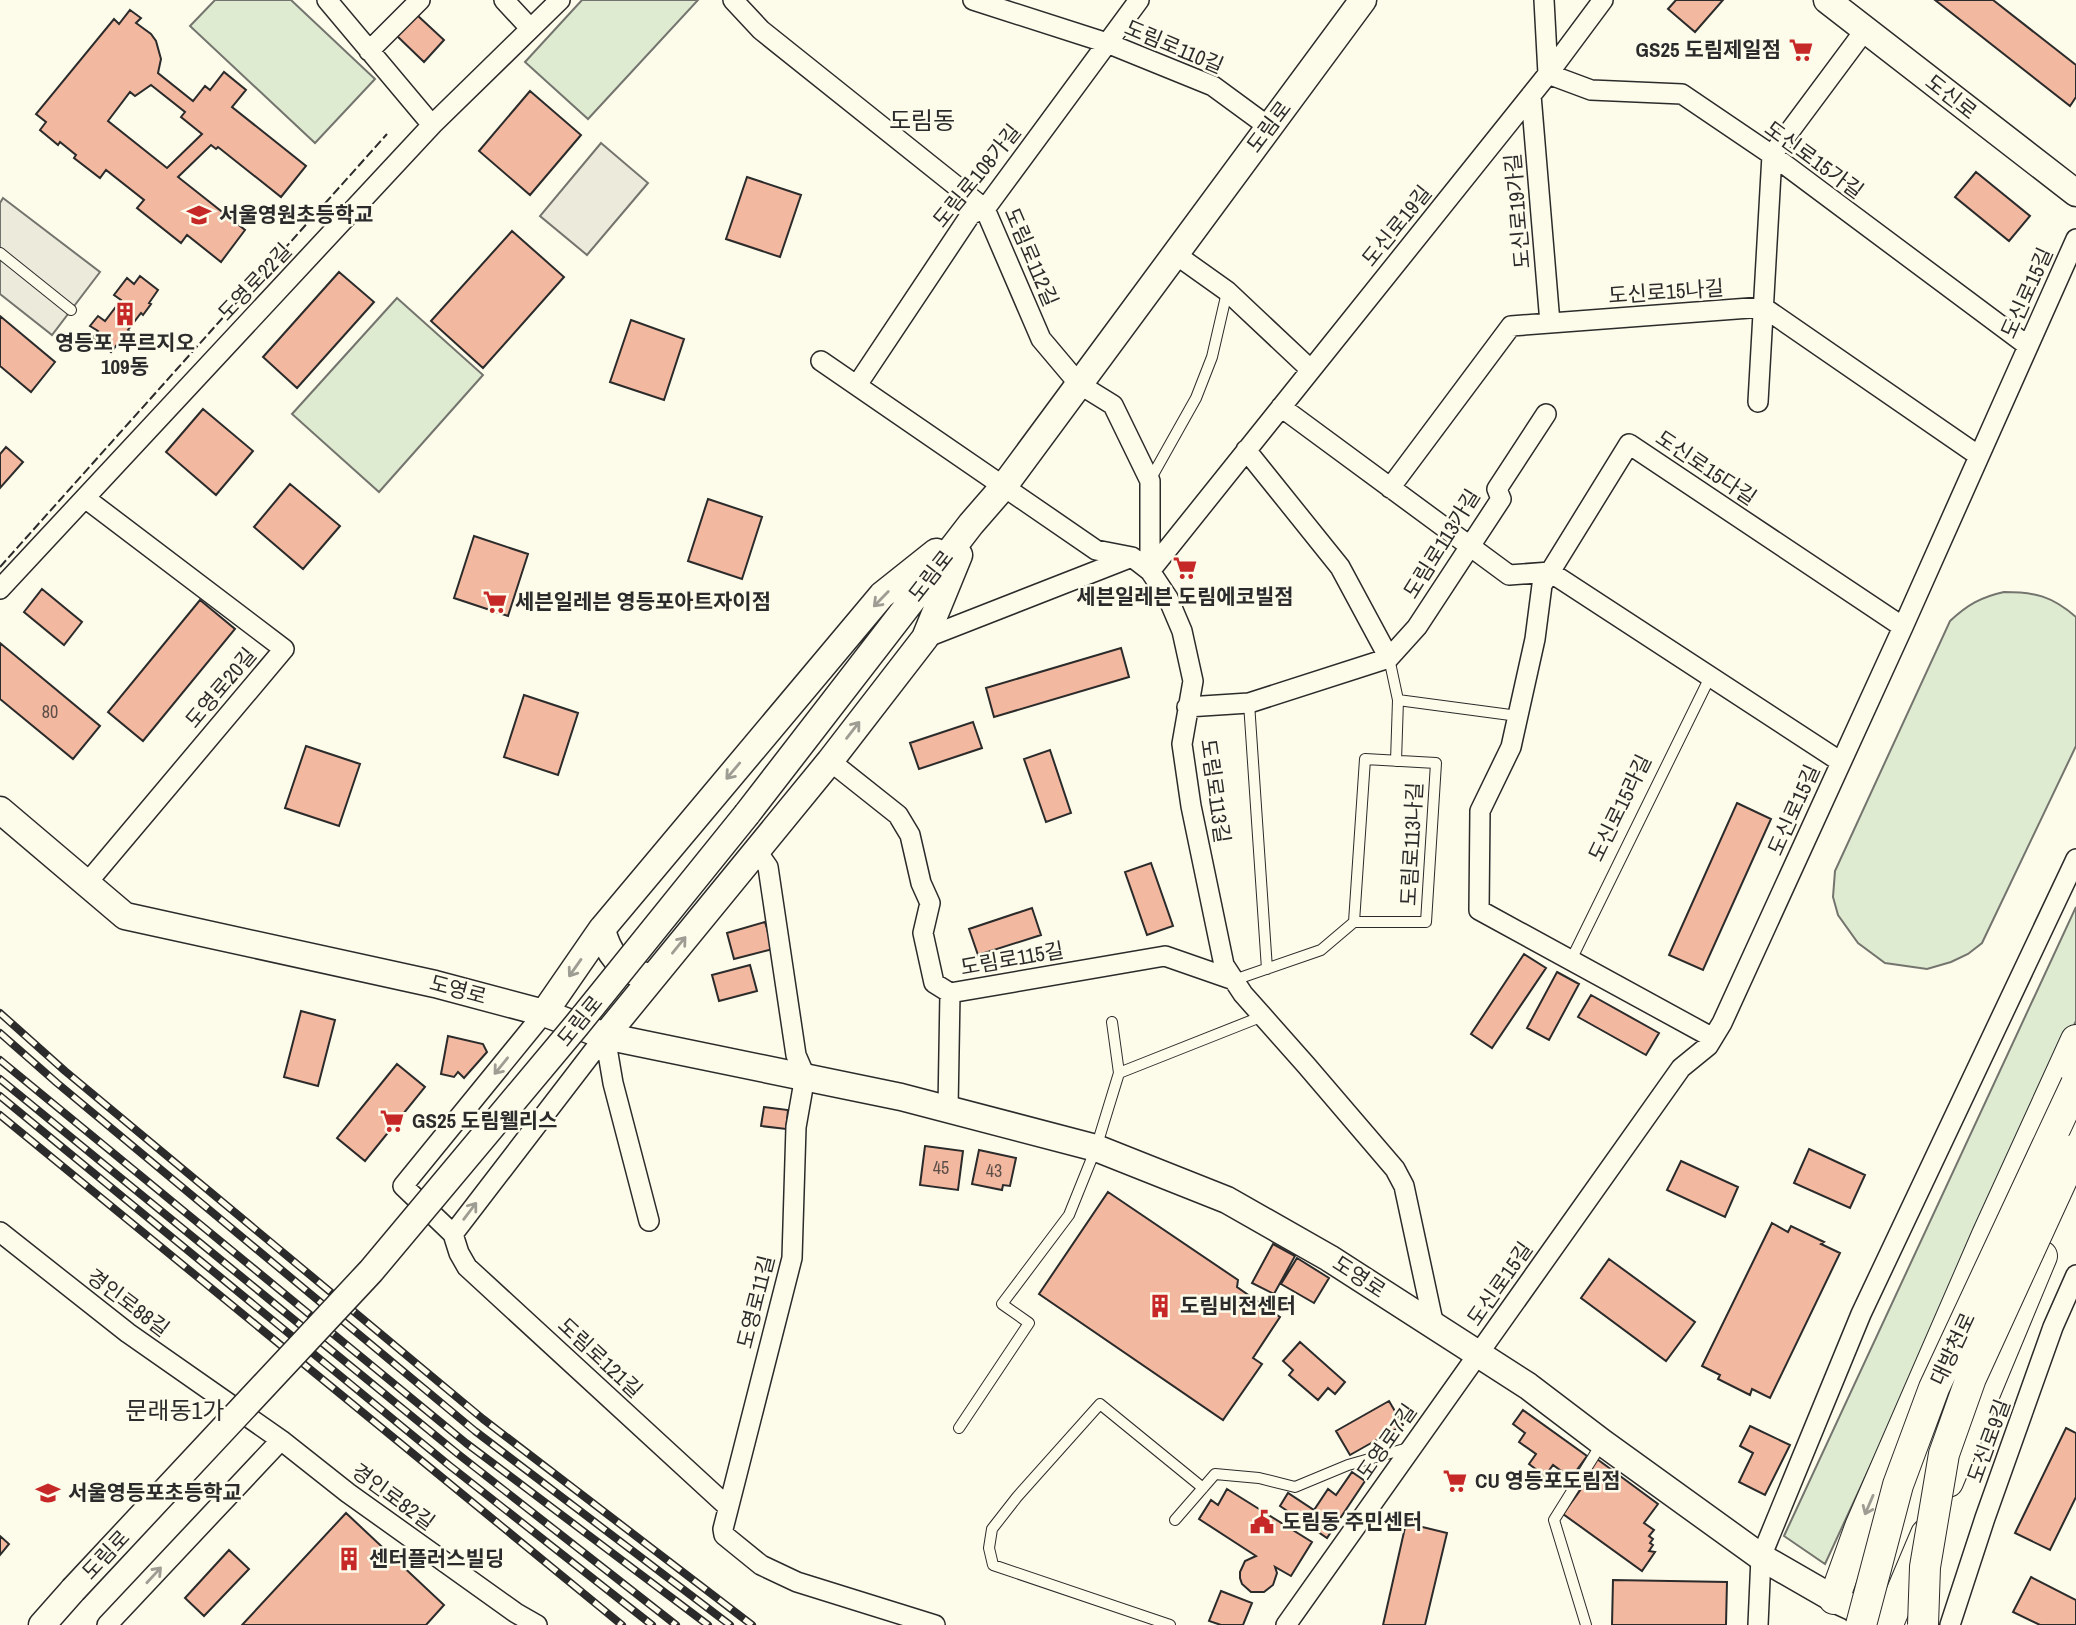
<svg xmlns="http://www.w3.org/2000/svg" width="2076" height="1625" font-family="'Archivo Narrow','Noto Sans KR',sans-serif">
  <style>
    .green { fill: #deebd1; stroke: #74746e; stroke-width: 2 }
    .parking { fill: #eceadb; stroke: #74746e; stroke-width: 2 }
    .building { fill: #f2b8a0; stroke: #2b2b2b; stroke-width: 2; fill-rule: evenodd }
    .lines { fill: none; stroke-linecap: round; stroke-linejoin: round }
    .lane-casing { stroke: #2b2b2b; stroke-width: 12 }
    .street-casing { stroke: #2b2b2b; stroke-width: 22 }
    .secondary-casing { stroke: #2b2b2b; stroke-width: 29 }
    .primary-casing { stroke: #2b2b2b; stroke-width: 32 }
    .lane { stroke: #fdfbea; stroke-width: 10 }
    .street { stroke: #fdfbea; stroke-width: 19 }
    .secondary { stroke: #fdfbea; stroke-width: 26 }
    .primary { stroke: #fdfbea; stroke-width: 30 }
    .rail-casing { stroke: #2b2b2b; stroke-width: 8 }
    .rail { stroke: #fdfbea; stroke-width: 5; stroke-dasharray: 16; stroke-linecap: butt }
    .secondary-bridge-casing { stroke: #2b2b2b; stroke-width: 29; stroke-linecap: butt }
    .primary-bridge-casing { stroke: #2b2b2b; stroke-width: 32; stroke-linecap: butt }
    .secondary-bridge { stroke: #fdfbea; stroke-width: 26 }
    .primary-bridge { stroke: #fdfbea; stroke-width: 30 }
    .fence { stroke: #2b2b2b; stroke-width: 2; stroke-dasharray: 9 3.5; stroke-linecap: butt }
    .oneway { stroke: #9e9d94 }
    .labels { text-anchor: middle; stroke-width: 5; stroke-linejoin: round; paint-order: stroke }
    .number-label { font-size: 18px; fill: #5d4e48 }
    .street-label { font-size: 21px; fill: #2b2b2b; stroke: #fdfbea }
    .poi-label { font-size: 21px; font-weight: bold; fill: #2b2b2b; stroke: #fdfbea; text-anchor: start }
    .quarter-label { font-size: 24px; fill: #2b2b2b; stroke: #fdfbea }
  </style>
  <rect width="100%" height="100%" fill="#fdfbea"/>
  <path class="green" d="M215,0H291L375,79L315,143L190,26Z
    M582,0H698L588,119L525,62Z
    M397,298L483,375L379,492L292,414Z
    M2004,592C2035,592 2052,596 2076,617V746L1982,943L1968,954L1951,962L1927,969L1885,963L1858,943L1838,915L1833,897L1835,871L1950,621C1967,605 1981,597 2004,592Z
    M2076,907V1021L1825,1564L1784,1536Z"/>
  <path class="parking" d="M601,143L648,183L587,255L540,216Z
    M3,198L100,272L52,335L0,294V203Z"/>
  <path class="building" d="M1676,0H1723L1695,32L1668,9Z
    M1935,0H1993L2076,65V97L2070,106Z
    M130,10L141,18L136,23L151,34L156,41L161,59L158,73L193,101L205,86L210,90L224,72L246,90L232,107L306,166L281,197L218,147L216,149L211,145L178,177L245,230L221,262L187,235L181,243L137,208L144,200L106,170L100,178L74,158L76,155L60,142L58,145L40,130L46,122L36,114L114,19L119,24ZM151,85L185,112L181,117L202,134L167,168L108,121L130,92L135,96Z
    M417,15L444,40L424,62L397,36Z
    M530,91L581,135L530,195L479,151Z
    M1976,172L2030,216L2009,241L1955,197Z
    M747,177L801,195L780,257L726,239Z
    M512,231L564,277L483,368L431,321Z
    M339,272L374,302L297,388L263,357Z
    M140,276L158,290L149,303L151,304L143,315L141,313L128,330L130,332L122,343L120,341L111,352L93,337L98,331L90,326L98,316L105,321L121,300L114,295L127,278L134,284Z
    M0,316L55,362L31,392L0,366Z
    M631,320L684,339L664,400L610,382Z
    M203,409L253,451L216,495L166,452Z
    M6,447L23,462L0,488V454Z
    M290,484L340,526L303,569L254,527Z
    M708,499L762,517L742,579L688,561Z
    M474,536L528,554L508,616L454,598Z
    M42,589L82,622L64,645L24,612Z
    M200,600L235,629L143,741L108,712Z
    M0,643L100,726L73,759L0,699Z
    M1121,648L1129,677L994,717L986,688Z
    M524,695L578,713L558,775L504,757Z
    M973,722L982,748L919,769L910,743Z
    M306,746L360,764L339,826L285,808Z
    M1050,750L1071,813L1046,822L1024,759Z
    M1737,803L1771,819L1703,970L1669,955Z
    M1151,863L1173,926L1147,935L1125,872Z
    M1032,908L1041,935L978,955L969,929Z
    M765,922L773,949L734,959L727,933Z
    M1524,954L1546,968L1492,1048L1471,1034Z
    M750,965L757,991L719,1001L712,975Z
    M1557,972L1579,984L1549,1040L1527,1028Z
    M1591,995L1659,1033L1646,1055L1578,1017Z
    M301,1011L335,1020L318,1086L284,1077Z
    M448,1036L483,1044L487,1052L464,1078L458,1072L454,1077L441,1074Z
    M397,1064L425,1087L365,1161L337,1138Z
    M764,1107L788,1110L786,1129L761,1126Z
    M925,1146L963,1151L958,1190L920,1185Z
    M1809,1149L1865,1175L1850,1208L1794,1183Z
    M979,1150L1016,1158L1010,1186L1003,1185L1002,1190L972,1184Z
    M1681,1161L1738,1187L1725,1217L1667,1190Z
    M1108,1192L1238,1280L1237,1287L1280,1317L1253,1358L1262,1364L1223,1420L1039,1294Z
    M1772,1223L1788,1232L1791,1226L1824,1242L1821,1244L1840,1253L1770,1398L1752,1389L1750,1395L1718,1379L1720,1375L1702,1366Z
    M1273,1244L1295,1256L1274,1294L1252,1283Z
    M1297,1258L1329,1278L1314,1303L1281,1284Z
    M1609,1259L1695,1322L1666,1361L1581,1298Z
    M1300,1342L1345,1382L1335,1394L1328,1388L1318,1400L1289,1375L1293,1370L1283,1361Z
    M1389,1401L1403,1425L1350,1455L1336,1431Z
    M1523,1410L1587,1456L1571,1478L1553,1465L1545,1476L1529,1464L1536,1454L1519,1442L1525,1433L1513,1424Z
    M1750,1426L1790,1445L1765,1495L1739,1482L1753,1453L1740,1446Z
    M2066,1428L2076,1433V1497L2050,1550L2015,1533Z
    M1597,1459L1658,1504L1644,1523L1654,1530L1649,1536L1653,1539L1650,1543L1653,1545L1649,1551L1655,1552L1642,1571L1563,1514L1581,1489L1578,1486Z
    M1352,1472L1365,1481L1327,1538L1280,1506L1288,1493L1314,1510L1328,1489L1336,1495Z
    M1227,1489L1312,1542L1291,1576L1275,1567L1277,1573L1273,1585L1264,1592H1251L1242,1584L1240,1578V1572L1245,1561L1256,1556L1199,1519L1211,1500L1218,1505Z
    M346,1513L444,1605L426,1625H242Z
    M1406,1523L1447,1533L1425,1625H1383Z
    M0,1536L9,1544L0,1555Z
    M229,1550L249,1569L204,1616L185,1598Z
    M2031,1577L2076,1600V1625H2040L2013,1612Z
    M1613,1580L1727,1582L1726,1625H1612Z
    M1221,1591L1252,1603L1243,1625H1221L1209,1621Z"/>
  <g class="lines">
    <g class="lane-casing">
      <path id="lane" d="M0,253L71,310
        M1150,480L1196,398L1212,357L1227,292
        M1389,658L1398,700L1396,761
        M1398,700L1518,716
        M1249,703L1267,969
        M1571,960L1710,677
        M1234,980L1321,950L1354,922H1426L1436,763L1365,759L1354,922
        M1119,1073L1263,1016
        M959,1428L1029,1323L1002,1304L1069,1215L1096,1148L1119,1073L1112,1022
        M1175,1520L1215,1474L1259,1478L1295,1487L1348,1465L1408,1448
        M1170,1625L993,1565L989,1548L992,1529L1017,1497L1100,1404L1203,1488
        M1586,1625L1554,1520L1602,1443"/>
    </g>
    <g class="street-casing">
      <path id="street" d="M327,0L432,125
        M504,0L530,28
        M733,0L761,30L985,209L1041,339L1079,384L1113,405L1150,481V571
        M973,0L1107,43L1213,86L1269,127
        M1544,0L1548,74L1591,90L1682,94L1772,155L2028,346
        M369,51L420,0
        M1531,95L1550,323
        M1175,254L1227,291L1311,370
        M821,361L1096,550L1132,557L1150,571L1168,598L1182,631L1193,681L1182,744L1191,806L1224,965L1243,994L1306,1065L1395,1169L1404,1186L1434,1326
        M857,385L971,214L985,209L1139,0
        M1758,402L1772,155L1865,30
        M1281,407L1509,575L1550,572L1841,762
        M1246,450L1340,567L1389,658
        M1390,488L1511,326L1763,307L1979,456
        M85,498L284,649L87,883
        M1150,571L1548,74L1603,0
        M0,589L432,125L560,0
        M925,638L1132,557
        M1187,707L1249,703L1389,658L1417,627L1501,499L1497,489L1546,414
        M830,761L898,815L910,835L921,883L930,903L923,933L934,983L950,993L1165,956L1234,980
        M756,850L768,867L796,1055L805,1076L796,1127L792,1258L723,1529L724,1535L761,1565L797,1582L935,1625
        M544,1013L403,1186L453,1234L605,1036
        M605,1036L613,1083L649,1221
        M1713,1038L1479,910L1480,811L1511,747L1535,639L1542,585L1629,444L1903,627
        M948,1109L950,993
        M0,1232L128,1333L281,1440L348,1493L516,1613L537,1625
        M453,1234L459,1253L467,1267L728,1507
        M107,1625L281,1440
        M1286,1625L1681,1068L1708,1046L1722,1023L1903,627L2076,239
        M1758,1625L1761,1557L1861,1314L2076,859
        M1950,1625L1985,1518L2053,1327L2076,1275"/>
    </g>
    <g class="secondary-casing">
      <path id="secondary" d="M1827,0L2076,193
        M0,810L125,916L435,984L544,1013L605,1036L901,1097L1096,1148L1227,1200L1329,1258L1528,1386L1603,1443L1761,1557L1834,1599L1882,1621
        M747,814L971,524L1004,486L1363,0
        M602,929C608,954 619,968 645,976
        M544,1013L602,929L882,595L936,552
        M605,1036L830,761L925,638L959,555
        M42,1625L73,1590"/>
    </g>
    <g class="primary-casing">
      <path id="primary" d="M1948,1482L2042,1256
        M1834,1599L1860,1527L1987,1235L2076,1040
        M1888,1624L1926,1534"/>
    </g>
    <use href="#lane" class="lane"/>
    <use href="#street" class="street"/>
    <use href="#secondary" class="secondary"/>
    <use href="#primary" class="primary"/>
    <g class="rail-casing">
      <path id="rail" d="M0,1013L65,1071L483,1419L752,1625
        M0,1033L57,1083L475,1431L730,1625
        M0,1060L466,1443L708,1625
        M0,1079L458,1454L676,1625
        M0,1096L450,1466L652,1625
        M0,1115L622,1625"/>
    </g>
    <use href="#rail" class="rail"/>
    <g class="secondary-bridge-casing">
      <path id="secondary-bridge" d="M73,1590L371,1271L576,1026L747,814"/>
    </g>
    <g class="primary-bridge-casing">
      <path id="primary-bridge" d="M1861,1625L1898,1485L1934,1388L2076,1084
        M1923,1625L1925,1567L1944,1454L1971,1378L2076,1149"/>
    </g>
    <use href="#secondary-bridge" class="secondary-bridge"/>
    <use href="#primary-bridge" class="primary-bridge"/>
    <path class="fence" d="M0,567L387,134"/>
  </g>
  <defs><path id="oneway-shaft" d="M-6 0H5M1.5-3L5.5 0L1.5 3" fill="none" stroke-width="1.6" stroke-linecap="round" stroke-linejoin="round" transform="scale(1.75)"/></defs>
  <g class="oneway">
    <use href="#oneway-shaft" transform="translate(881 599) rotate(134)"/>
    <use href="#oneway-shaft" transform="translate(853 730) rotate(-52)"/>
    <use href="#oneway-shaft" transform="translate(733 771) rotate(130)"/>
    <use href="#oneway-shaft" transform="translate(679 945) rotate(-51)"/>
    <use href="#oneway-shaft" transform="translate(575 968) rotate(125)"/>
    <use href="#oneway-shaft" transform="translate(501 1066) rotate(129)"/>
    <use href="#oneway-shaft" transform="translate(470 1211) rotate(-53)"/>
    <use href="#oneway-shaft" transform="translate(1869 1505) rotate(113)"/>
    <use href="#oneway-shaft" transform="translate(154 1575) rotate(-47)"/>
  </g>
  <defs>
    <g id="supermarket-bare" transform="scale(1.89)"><path d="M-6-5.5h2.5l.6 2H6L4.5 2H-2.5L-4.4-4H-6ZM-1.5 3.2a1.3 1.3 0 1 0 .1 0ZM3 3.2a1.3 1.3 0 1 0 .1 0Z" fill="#c62828" stroke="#fdfbea" stroke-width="2.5" paint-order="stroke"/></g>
    <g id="school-bare" transform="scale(1.89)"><path d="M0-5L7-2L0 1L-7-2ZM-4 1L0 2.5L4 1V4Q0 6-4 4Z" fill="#c62828" stroke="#fdfbea" stroke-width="2.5" paint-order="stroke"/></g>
    <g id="building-bare" transform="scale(1.89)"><path d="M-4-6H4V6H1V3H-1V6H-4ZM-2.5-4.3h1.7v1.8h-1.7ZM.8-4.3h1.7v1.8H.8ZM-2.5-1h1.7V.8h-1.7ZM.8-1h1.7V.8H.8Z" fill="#c62828" stroke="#fdfbea" stroke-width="2.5" paint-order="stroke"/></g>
    <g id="civic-bare" transform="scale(1.89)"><path d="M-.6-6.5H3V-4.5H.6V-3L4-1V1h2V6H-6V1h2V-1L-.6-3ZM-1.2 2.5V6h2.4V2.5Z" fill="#c62828" stroke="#fdfbea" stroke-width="2.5" paint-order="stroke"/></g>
  </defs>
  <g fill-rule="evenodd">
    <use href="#supermarket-bare" x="1801" y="50"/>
    <use href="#school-bare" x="199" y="215"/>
    <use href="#building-bare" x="125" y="314"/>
    <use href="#supermarket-bare" x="1185" y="568"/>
    <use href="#supermarket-bare" x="495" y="602"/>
    <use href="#supermarket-bare" x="392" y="1121"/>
    <use href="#building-bare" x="1160" y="1306"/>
    <use href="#supermarket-bare" x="1455" y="1481"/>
    <use href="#school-bare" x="48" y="1493"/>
    <use href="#civic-bare" x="1262" y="1522"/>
    <use href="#building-bare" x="349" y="1559"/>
  </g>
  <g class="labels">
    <g class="number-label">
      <text x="50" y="718">80</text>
      <text x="941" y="1174">45</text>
      <text x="994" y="1177">43</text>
    </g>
    <g class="street-label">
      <text transform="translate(1174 47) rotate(23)" y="7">도림로110길</text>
      <text transform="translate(1951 97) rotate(38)" y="7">도신로</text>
      <text transform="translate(1269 127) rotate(-53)" y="7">도림로</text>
      <text transform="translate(1814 160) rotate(36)" y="7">도신로15가길</text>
      <text transform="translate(977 176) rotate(-51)" y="7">도림로108가길</text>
      <text transform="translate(1518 211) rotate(-95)" y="7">도신로19가길</text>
      <text transform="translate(1397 226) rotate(-51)" y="7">도신로19길</text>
      <text transform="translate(1031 257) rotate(67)" y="7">도림로112길</text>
      <text transform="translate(255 282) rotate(-47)" y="7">도영로22길</text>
      <text transform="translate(1666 292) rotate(-4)" y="7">도신로15나길</text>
      <text transform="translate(2027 293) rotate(-66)" y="7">도신로15길</text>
      <text transform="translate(1706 468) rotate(34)" y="7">도신로15다길</text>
      <text transform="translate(1442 544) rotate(-58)" y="7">도림로113가길</text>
      <text transform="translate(931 576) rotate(-52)" y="7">도림로</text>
      <text transform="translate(221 688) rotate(-50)" y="7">도영로20길</text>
      <text transform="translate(1215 791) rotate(82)" y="7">도림로113길</text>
      <text transform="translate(1620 808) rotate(-64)" y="7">도신로15라길</text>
      <text transform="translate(1794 810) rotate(-66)" y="7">도신로15길</text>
      <text transform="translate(1412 844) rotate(-87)" y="7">도림로113나길</text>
      <text transform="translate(1012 959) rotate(-10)" y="7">도림로115길</text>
      <text transform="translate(458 990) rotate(15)" y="7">도영로</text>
      <text transform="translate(580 1021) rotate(-51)" y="7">도림로</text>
      <text transform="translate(1359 1277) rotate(33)" y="7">도영로</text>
      <text transform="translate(1500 1284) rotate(-55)" y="7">도신로15길</text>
      <text transform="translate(756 1302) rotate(-76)" y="7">도영로11길</text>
      <text transform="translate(128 1303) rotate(37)" y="7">경인로88길</text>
      <text transform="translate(1953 1349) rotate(-65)" y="7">대방천로</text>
      <text transform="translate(600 1358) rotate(43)" y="7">도림로121길</text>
      <text transform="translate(1989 1441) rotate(-70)" y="7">도신로9길</text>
      <text transform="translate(1387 1442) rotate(-55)" y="7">도영로7길</text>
      <text transform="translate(393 1497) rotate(36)" y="7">경인로82길</text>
      <text transform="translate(106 1555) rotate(-47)" y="7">도림로</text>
    </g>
    <g class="poi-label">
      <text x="1781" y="57" text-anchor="end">GS25 도림제일점</text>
      <text x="219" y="222">서울영원초등학교</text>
      <text x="125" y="350" text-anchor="middle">영등포 푸르지오<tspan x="125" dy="24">109동</tspan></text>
      <text x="1185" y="604" text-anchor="middle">세븐일레븐 도림에코빌점</text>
      <text x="515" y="609">세븐일레븐 영등포아트자이점</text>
      <text x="412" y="1128">GS25 도림웰리스</text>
      <text x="1180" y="1313">도림비전센터</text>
      <text x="1475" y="1488">CU 영등포도림점</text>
      <text x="68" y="1500">서울영등포초등학교</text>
      <text x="1282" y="1529">도림동 주민센터</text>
      <text x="369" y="1566">센터플러스빌딩</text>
    </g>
    <g class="quarter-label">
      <text x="922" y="129">도림동</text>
      <text x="175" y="1419">문래동1가</text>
    </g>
  </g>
</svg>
